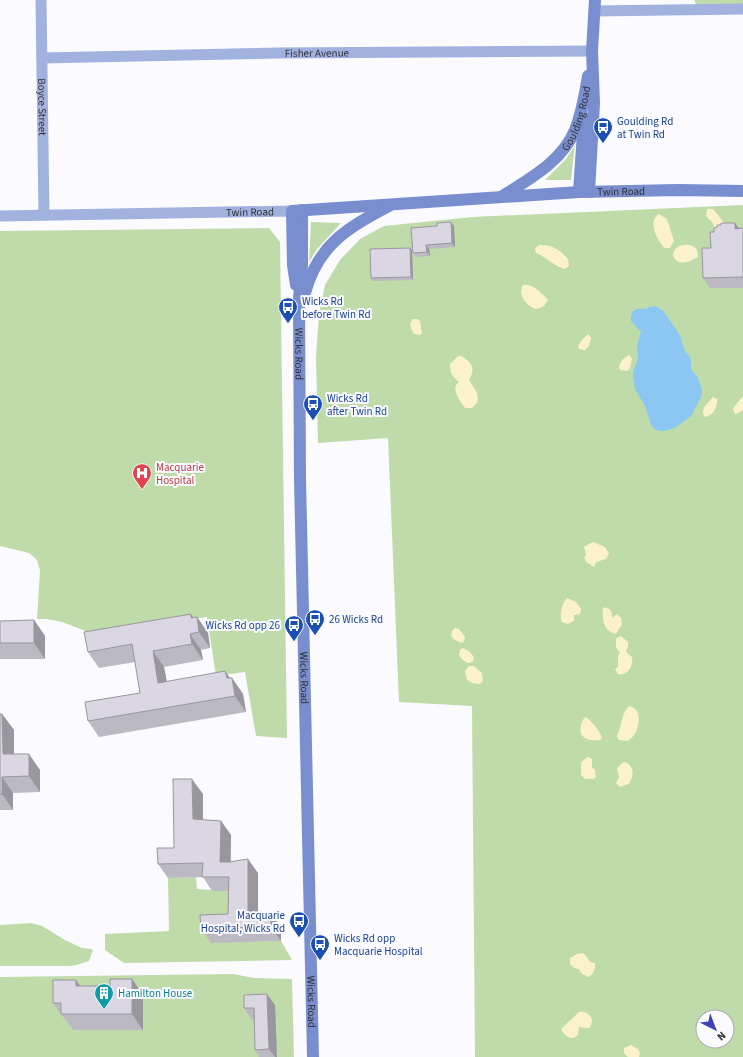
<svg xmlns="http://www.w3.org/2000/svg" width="743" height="1057" font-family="'Source Sans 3',sans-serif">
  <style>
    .green { fill: #bedba9; fill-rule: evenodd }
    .sand { fill: #fbf1cc }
    .water { fill: #8cc7f3 }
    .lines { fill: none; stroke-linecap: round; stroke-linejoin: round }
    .street { stroke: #a2b2de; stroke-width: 11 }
    .secondary { stroke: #788ece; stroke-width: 12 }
    .wall { fill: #bbb9c2 }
    .shaded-wall { fill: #99969e }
    .building { fill: #dad7e2; stroke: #99969e }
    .labels { text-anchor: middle; stroke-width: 4; stroke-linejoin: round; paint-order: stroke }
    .street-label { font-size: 11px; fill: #313035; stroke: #fbfaff }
    .transit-label { font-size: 11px; fill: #164399; stroke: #fbfaff; text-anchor: start }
    .health-label { font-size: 11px; fill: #be3a42; stroke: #fbfaff; text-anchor: start }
    .culture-label { font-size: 11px; fill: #0d838f; stroke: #fbfaff; text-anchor: start }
  </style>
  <rect width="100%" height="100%" fill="#fbfaff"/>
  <path class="green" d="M694,0H743V4L699,5L696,4Z
    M575,145L571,180H545L566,159Z
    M743,205V1057H475L472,706L399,702L388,438L318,443L316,357L319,314L325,285L340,260L360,239L384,226L472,217ZM703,1017H727V1041H703Z
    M311,222L341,223L318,248L309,262Z
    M269,228L280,242L287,738L256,736L245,672L216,676L207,617L91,633L62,622L47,619H37L40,570L37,560L29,553L0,546V231Z
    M196,877L197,889L230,891L238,928L211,942L281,941L292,960L124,963L105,950V934L169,931L168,878Z
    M31,923L42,926L65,940L82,948L91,949L93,950L89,961L76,965L70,966H0V925Z
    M233,974L254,978L292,979L294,1057H0V977Z"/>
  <path class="sand" d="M707,209H713L724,223L715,229L712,222L706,216Z
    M659,214L667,219L674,241L670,248H664C657,239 647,222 659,214Z
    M539,245C552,244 560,250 568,259L569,266L565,269C555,267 546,257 536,253L535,248Z
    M683,245C691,244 696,246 698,253V257C690,262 677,267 673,255C674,249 677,246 683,245Z
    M523,285C532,283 542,293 548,300C545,306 542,308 536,309C527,306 517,295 523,285Z
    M413,319H417L420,321L422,334L419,335L414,334C411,329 408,323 413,319Z
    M588,334L591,338L589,346L585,350L579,349L578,346L582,340Z
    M629,355L632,359L630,368L627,371L620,370L619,366L622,360Z
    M458,356H461C472,362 476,369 469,380C475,389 484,399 472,408H465L458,398L455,389L456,385L459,382C452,376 450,374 450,364Z
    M743,396V410L736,414L734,413L733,408Z
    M713,397L717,399C718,407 713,416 705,417C699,409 708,403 713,397Z
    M593,542L605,547L609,553L606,559L596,562L594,567L586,562L584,557L586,555L584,547L587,545Z
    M567,598L576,602L581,609L580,614L574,615V621L568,624L562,622C559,615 562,603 567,598Z
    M603,608C609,606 613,612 612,618L617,614L621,618L622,624L616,634C603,631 602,619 603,608Z
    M455,628L459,629L465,637L464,641L462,643L455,640L451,636L452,631Z
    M621,636L628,642V647L626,651L628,654L632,657C634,665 627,677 618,674L615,669L618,667V656L620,653L616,647V639L618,637Z
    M463,648L469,651L474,657L473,661C468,666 462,660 459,655L460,650Z
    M469,666H474L482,673L483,681L480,684L472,683L467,680L465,671Z
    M629,706C642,708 640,725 635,734C633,737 630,739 628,741L619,740L617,736C622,726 621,714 629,706Z
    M585,717C590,719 601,732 602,738L600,740C596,740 591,741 587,739C577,735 580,723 585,717Z
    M588,757L592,759V767L595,770L596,777L593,779H585L581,775V762Z
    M624,762C635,765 634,776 629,784L620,787L616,783L619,777L617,769L620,765Z
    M583,953L587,957L590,962L595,963C596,968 593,974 589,977L582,974L579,969L574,968L570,964V958L577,954Z
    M579,1012C586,1011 589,1014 592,1019C592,1031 586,1028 579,1027L578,1035C571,1041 567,1037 562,1031L561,1029Z
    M631,1045L638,1049L640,1053L639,1057H628L624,1053V1048Z"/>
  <path class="water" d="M655,306L661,309L664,312L680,335L684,349L691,359V369L698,378L702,390L701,397L691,416L675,428L664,431L656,430L651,425L645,406L635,389L633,377V372L638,359L637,345L641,332L631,321V315C635,307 639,309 647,309L648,307Z"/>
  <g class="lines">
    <g class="street">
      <path id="s1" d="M41,0L44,215"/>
      <path d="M595,11L743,9"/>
      <path id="s2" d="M42,58L278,53L592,51"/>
      <path id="s3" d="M0,216L292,211"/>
    </g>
    <g class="secondary">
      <path d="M579,192L584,118"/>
      <path d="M589,192L594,103L592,51L595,0"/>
      <path id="s4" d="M501,197C529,179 562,162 575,130C582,113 585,94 588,76"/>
      <path id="s5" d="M302,210V265L299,298L300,479L313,1057"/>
      <path id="s6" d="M296,285L293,265L292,211L579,192L678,190L743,191"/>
      <path d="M305,293C318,245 347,228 389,206"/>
    </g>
  </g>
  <path class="wall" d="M735,223L739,228H743V288H710L703,278L714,232L717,227Z
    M454,226L455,247L429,249L430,256L416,257L413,253Z
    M410,248L412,250L413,280L373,281L371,278Z
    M191,614L193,617H197L208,633L210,648L201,650L203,660L164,667L167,682L232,678L243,694L246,712L99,737L88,721L140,693L135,662L99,668L88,652Z
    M34,620L45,636V659H0V621Z
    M0,714H2L14,730V754L40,770V792L13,793V810H0Z
    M203,794V820L221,821L231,835V862L258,873V914L281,928V941L211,943L201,928L228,914L229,891H212L203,877L168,878L158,864L174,848Z
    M132,979L143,995V1030H73L53,1003L76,980L80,986H110Z
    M275,1005L277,1057H258L259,1056L255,1050V1019L252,1020L244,1008Z"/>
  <path class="shaded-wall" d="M451,222L454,226L455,247L452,243Z
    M735,223L742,233L735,229Z
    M426,245L429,249L430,256L427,252Z
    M410,248L412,250L413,280L411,277Z
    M191,614L198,625L197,617L208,633L210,648L199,632L191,618Z
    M34,620L45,636V659L34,643Z
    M190,634L201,650L203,660L192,644Z
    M153,651L164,667L170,699L158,683Z
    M225,671L232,681V678L243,694L246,712L235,696L227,678Z
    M2,714L14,730V770L3,754Z
    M29,754L40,770V792L29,776Z
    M2,777L13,793V810L2,794Z
    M192,779L203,794V834L193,819Z
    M221,821L231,835L230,876L220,862Z
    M248,859L258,873V927L248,914Z
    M271,913L281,928V941L271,927Z
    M132,979L143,995V1030L132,1014Z
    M76,980L87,996L76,986Z
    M267,994L275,1005L277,1057H275L269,1049Z"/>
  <path class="building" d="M451,222L452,243L426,245L427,252L413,253L411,228L437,226V223Z
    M721,223H735V229L743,228V277L703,278L702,248H711L710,232H714V228L717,227V225H721Z
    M410,248L411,277L371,278L370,249Z
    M191,614V618L197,617L199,632L190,634L192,644L153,651L158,683L225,671L227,678H232L235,696L88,721L85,702L140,693L132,644L88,652L84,632Z
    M34,620V643H0V621Z
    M0,714H2L3,754H29V776L2,777V794H0Z
    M173,779H192L193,819L221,821L220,862H229L248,859V914L271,913V927L201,928L200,915L228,914L229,877H202L203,863L158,864L157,848H174Z
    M110,979H132V1014H61V1003H53V980H76V986H110Z
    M267,994L269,1049L255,1050L254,1008H244V995Z"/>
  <defs>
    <g id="bus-pin" transform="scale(1)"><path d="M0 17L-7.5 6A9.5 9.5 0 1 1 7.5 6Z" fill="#1a4fb4" stroke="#fbfaff"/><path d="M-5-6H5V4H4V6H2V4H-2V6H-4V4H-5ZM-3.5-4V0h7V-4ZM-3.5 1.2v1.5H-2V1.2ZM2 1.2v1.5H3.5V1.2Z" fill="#fff"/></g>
    <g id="hospital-pin" transform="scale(1)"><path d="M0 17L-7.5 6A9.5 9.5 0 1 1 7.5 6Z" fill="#e0444e" stroke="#fbfaff"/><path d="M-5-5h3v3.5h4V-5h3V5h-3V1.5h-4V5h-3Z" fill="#fff"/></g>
    <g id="building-pin" transform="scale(1)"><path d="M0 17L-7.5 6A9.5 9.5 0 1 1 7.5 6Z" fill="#0f9aa8" stroke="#fbfaff"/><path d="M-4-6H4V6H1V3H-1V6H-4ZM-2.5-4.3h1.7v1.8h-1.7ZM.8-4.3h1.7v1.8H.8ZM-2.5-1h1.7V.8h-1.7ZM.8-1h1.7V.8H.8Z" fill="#fff"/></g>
  </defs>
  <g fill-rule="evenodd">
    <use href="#bus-pin" x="603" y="127"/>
    <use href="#bus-pin" x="288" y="307"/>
    <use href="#bus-pin" x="313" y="404"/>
    <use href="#hospital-pin" x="142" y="473"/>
    <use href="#bus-pin" x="315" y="619"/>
    <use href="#bus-pin" x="294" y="625"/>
    <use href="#bus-pin" x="299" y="921"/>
    <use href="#bus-pin" x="320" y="944"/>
    <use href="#building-pin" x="104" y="993"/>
  </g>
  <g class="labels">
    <g class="street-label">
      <text dy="4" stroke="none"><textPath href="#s2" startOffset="275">Fisher Avenue</textPath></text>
      <text dy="4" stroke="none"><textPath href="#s1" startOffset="107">Boyce Street</textPath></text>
      <text dy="4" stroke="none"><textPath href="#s4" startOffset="113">Goulding Road</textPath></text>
      <text dy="4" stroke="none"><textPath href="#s6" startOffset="404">Twin Road</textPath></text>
      <text dy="4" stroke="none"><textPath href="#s3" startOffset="250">Twin Road</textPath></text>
      <text dy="4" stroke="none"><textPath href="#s5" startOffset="144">Wicks Road</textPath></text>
      <text dy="4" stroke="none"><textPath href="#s5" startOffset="468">Wicks Road</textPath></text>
      <text dy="4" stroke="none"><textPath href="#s5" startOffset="792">Wicks Road</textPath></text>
    </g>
    <g class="transit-label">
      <text x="617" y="125">Goulding Rd<tspan x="617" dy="13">at Twin Rd</tspan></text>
      <text x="302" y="305">Wicks Rd<tspan x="302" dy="13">before Twin Rd</tspan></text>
      <text x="327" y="402">Wicks Rd<tspan x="327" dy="13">after Twin Rd</tspan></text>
      <text x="329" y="623">26 Wicks Rd</text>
      <text x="280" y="629" text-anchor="end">Wicks Rd opp 26</text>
      <text x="285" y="919" text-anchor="end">Macquarie<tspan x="285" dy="13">Hospital, Wicks Rd</tspan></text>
      <text x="334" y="942">Wicks Rd opp<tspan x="334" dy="13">Macquarie Hospital</tspan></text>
    </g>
    <g class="health-label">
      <text x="156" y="471">Macquarie<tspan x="156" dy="13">Hospital</tspan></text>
    </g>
    <g class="culture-label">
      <text x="118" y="997">Hamilton House</text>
    </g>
  </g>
  <g transform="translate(715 1029) rotate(138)"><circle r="19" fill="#fbfaff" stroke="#aaa9ae"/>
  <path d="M0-3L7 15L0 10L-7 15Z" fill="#4042b6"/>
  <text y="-6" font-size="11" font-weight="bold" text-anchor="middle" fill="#313035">N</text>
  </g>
</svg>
